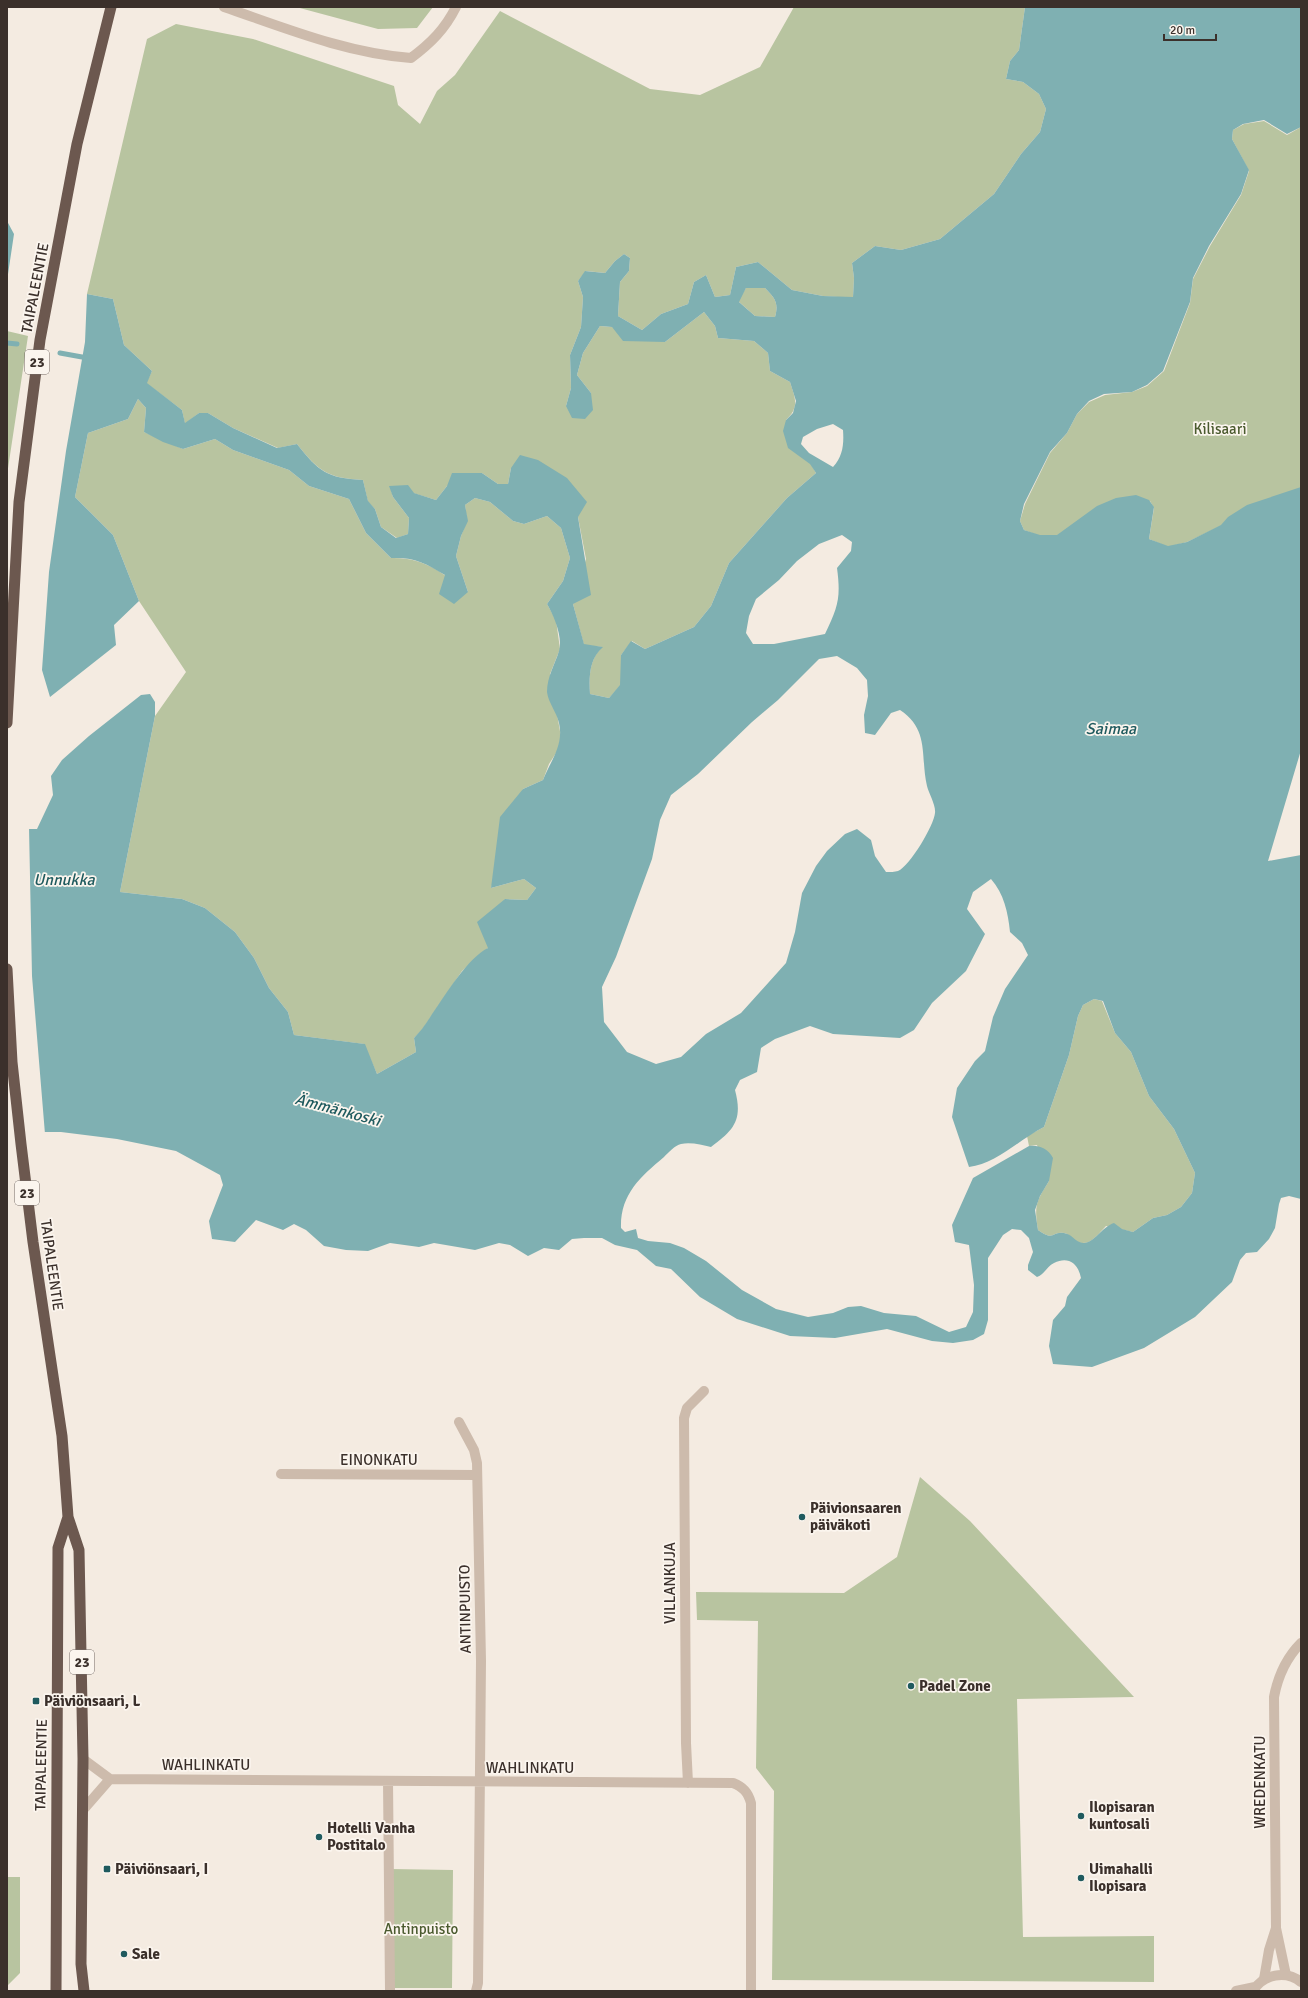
<svg xmlns="http://www.w3.org/2000/svg" width="1308" height="1998" font-family="Signika,sans-serif">
  <style>
    .green { fill: #b8c4a0 }
    .water { fill: #7fb0b2; fill-rule: evenodd }
    .pier { fill: #f4ebe1 }
    .lines { fill: none; stroke-linecap: round; stroke-linejoin: round }
    .stream { stroke: #7fb0b2; stroke-width: 5 }
    .minor { stroke: #cdbbac; stroke-width: 10 }
    .tertiary { stroke: #cdbbac; stroke-width: 10 }
    .trunk { stroke: #6c584f; stroke-width: 11 }
    .poi-dot { fill: #1f5a5e; stroke: #fbf5ee; stroke-width: 1.5 }
    .labels { text-anchor: middle; stroke-width: 3.5; stroke-linejoin: round; paint-order: stroke }
    .shield { fill: #fbf5ee; stroke: #756b66; stroke-width: 1 }
    .shield-label { font-size: 14px; font-weight: bold; fill: #3b302b }
    .street-label { font-size: 15px; fill: #3b302b; stroke: #fbf5ee }
    .park-label { font-size: 15px; fill: #4a5a2e; stroke: #fbf5ee }
    .poi-label { font-size: 15px; font-weight: bold; fill: #3b302b; stroke: #fbf5ee; text-anchor: start }
    .water-label { font-size: 16px; font-style: italic; fill: #1f5a5e; stroke: #fbf5ee }
  </style>
  <rect width="100%" height="100%" fill="#f4ebe1"/>
  <path class="green" d="M296,7H433L417,28L378,29Z
    M794,7H1025L1019,50L1010,61L1006,79L1023,82L1039,94L1046,109L1040,132L1021,154L994,194L940,239L901,250L875,246L852,263L854,278L853,298L823,296L792,290L758,262L736,267L730,295L715,297L706,275L694,282L688,304L661,314L642,330L618,316L620,282L629,271L630,258L624,254L615,261L605,273L586,271L578,281L583,297L581,327L570,355L571,388L566,406L591,393L577,375L583,353L600,326L612,327L665,342L704,312L715,326L718,338L754,341L768,353L770,371L790,382C795,398 800,407 786,420L816,473L787,498L729,563L711,606L694,627L645,649L632,641L621,655V685L609,698L590,694C589,677 589,660 602,647L584,645L573,604L586,559L578,517L511,468L508,484H498L482,473L447,486L436,500L390,486L393,497L409,518L408,534L397,538L381,527L375,509L368,502L363,480C328,478 319,472 297,444L278,448L233,428L208,413H199L185,424L182,410L146,383L152,371L124,345L113,299L87,294L147,39L176,24L253,39L394,86L398,105L420,124L437,91L455,75L500,11L650,89L700,95L760,67Z
    M1264,121L1287,135L1301,127V488L1187,542L1168,547L1149,539L1154,508L1150,501L1074,524L1057,536H1040L1024,530L1020,521L1025,504L1050,453L1067,433L1077,414L1089,402L1105,395L1132,392L1147,386L1164,371L1190,303L1193,279L1210,246L1241,195L1249,171L1232,139L1233,130L1244,124Z
    M746,288H765C775,298 779,303 775,317L755,316L738,301Z
    M7,331L28,336L7,475Z
    M138,399L146,408L144,432L183,449L215,439L233,450L289,470L309,486L349,499L366,533L391,558C425,557 442,573 468,592L456,556L461,536L467,521L465,505L475,498L490,502L513,521L524,524L547,516L561,528L570,558L563,581L547,604L556,620L560,649L550,674L561,737L558,750L549,764L543,780L523,789L491,888L524,879L536,888L527,900L505,899L488,948L462,971L422,1030L414,1038L416,1052L377,1074L364,1044L294,1035L288,1012L269,988L254,958L235,932L205,908L182,899L120,892L155,716L186,672L139,601L113,535L75,497L88,433L128,419Z
    M1094,999L1102,1001L1115,1033L1131,1052L1149,1096L1174,1129L1195,1173L1192,1193L1181,1207L1167,1215L1153,1218L1133,1232L1106,1226C1098,1234 1090,1247 1077,1242C1072,1239 1070,1234 1064,1233C1051,1231 1055,1242 1038,1230C1034,1205 1036,1202 1049,1181L1037,1145L1029,1146L1027,1136L1044,1127L1069,1055L1078,1016L1083,1005Z
    M920,1477L970,1521L1134,1697L1017,1699L1023,1937L1154,1936V1982L772,1980L774,1791L756,1768L758,1621L697,1620L696,1592L844,1593L897,1557Z
    M390,1869L453,1870L452,1988H389Z
    M7,1877H20V1973L7,1986Z"/>
  <path class="water" d="M1025,7H1301V127L1287,134L1264,120L1243,124L1233,130L1232,139L1249,170L1241,194L1209,246L1193,278L1190,302L1163,371L1147,385L1132,392L1104,394L1089,401L1077,414L1067,433L1050,452L1024,504L1020,521L1024,530L1040,535H1057L1097,506L1116,498L1136,495L1149,500L1154,507L1149,539L1168,546L1187,542L1221,525L1228,517L1247,505L1301,487V750L1268,861L1301,855V1199L1289,1196L1281,1198L1279,1204L1275,1228L1269,1239L1257,1252L1246,1253L1240,1260L1232,1282L1195,1317L1144,1348L1092,1367L1053,1364L1049,1346L1053,1320L1065,1306L1067,1297L1081,1278C1078,1263 1068,1256 1054,1263C1047,1266 1045,1274 1037,1277L1028,1270V1265L1033,1252L1029,1238L1021,1230L1012,1229L1003,1235L988,1258V1320L984,1334L973,1340L953,1343L932,1341L887,1329L835,1338L790,1336L737,1319L700,1297L671,1269L656,1266L637,1250L615,1245L602,1238H584L572,1239L559,1250L544,1248L528,1256L510,1245L499,1243L475,1250L434,1243L419,1247L390,1243L368,1251L346,1250L324,1246L306,1230L294,1224L283,1230L256,1220L235,1242L212,1239L209,1221L223,1185L220,1175L176,1151L117,1139L61,1132H7V829H37L53,795L51,776L62,760L89,736L141,695L150,694L155,702V716L120,892L182,899L205,908L235,932L254,958L269,988L288,1012L294,1035L365,1044L377,1074L416,1052L414,1038L422,1029C438,1007 465,959 488,948L477,922L505,899L527,900L536,888L524,879L491,888L500,817L523,789L543,780C551,760 564,745 559,723C557,713 548,702 547,692C547,677 555,664 559,651C563,637 554,616 547,604L563,581L570,558L561,528L547,516L524,524L513,521L490,502L475,498L465,505L468,521L461,536L456,556L468,592L454,604L439,594L445,575C425,563 415,557 391,558L366,533L349,499L309,486L289,470L233,450L215,439L183,449L163,442L144,432L146,408L138,399L128,419L88,433L75,497L113,535L139,601L114,625L116,645L50,697L42,670L49,572L66,451L85,342L87,294L113,299L124,345L152,371L147,383L182,410L185,423L199,413H208L233,428L277,448L297,444C319,472 327,478 363,480L368,501L375,509L381,527L396,538L408,534L409,518L393,497L389,486L408,485L414,493L436,500L447,486L452,473H482L498,484H508L511,468L520,455L538,460L567,478L587,502L578,517L591,595L573,604L584,644L603,647C589,659 589,677 590,694L609,698L620,685L621,655L631,641L645,649L694,627L711,606L729,563L787,498L816,473L810,464L788,448L783,431L786,420L793,413L796,401L790,382L770,371L768,353L754,341L718,338L715,326L704,312L665,342L623,341L612,327L600,326L583,353L577,375L591,393L593,410L585,419L572,418L566,406L571,388L570,355L581,327L583,297L578,281L585,271L605,273L615,261L624,254L630,258L629,271L620,282L618,316L642,330L661,314L688,304L694,282L706,275L715,297L730,295L736,267L758,262L792,290L823,296L853,297L854,278L852,263L875,246L901,250L940,239L994,194L1021,154L1040,132L1046,109L1039,94L1023,82L1006,79L1010,61L1019,50ZM746,288H765C775,298 779,303 775,317L755,316L739,302ZM833,424L843,430C844,444 843,456 833,467L809,453L801,444L803,437L817,429ZM842,535L852,542L851,551L837,568C841,598 838,607 825,634L774,644H753L746,633L749,616L756,599L779,580L797,561L819,544ZM837,656L857,668L867,680L868,696L864,715L865,733L875,735L891,713L900,710C930,730 920,756 927,786C929,794 936,805 935,813C934,825 910,866 898,871C895,872 890,872 886,872L875,856L871,840L857,829L845,834L827,851L816,866L802,893L795,932L786,963L741,1013L706,1034L681,1057L656,1064L627,1052L604,1022L602,987L616,957L652,859L660,820L671,795L698,774L752,722L778,700L819,659ZM991,879C1004,894 1008,912 1010,932L1022,943L1028,955L1005,989L993,1017L985,1051L975,1061L957,1088L952,1117L969,1167C996,1164 1020,1139 1044,1127L1069,1055L1078,1016L1083,1005L1094,999L1103,1001L1115,1033L1131,1052L1149,1096L1174,1129L1195,1173L1192,1193L1181,1207L1167,1215L1153,1218L1133,1232L1122,1229L1114,1223C1102,1227 1093,1244 1083,1243C1075,1242 1072,1234 1064,1233C1051,1231 1055,1242 1038,1230L1035,1210L1040,1196L1049,1181L1053,1158C1048,1149 1040,1145 1029,1146L973,1178L952,1225L955,1242L969,1245L974,1285L973,1312L966,1327L949,1332L916,1316L884,1313L861,1306L848,1307L833,1313L808,1317L776,1309L742,1290L706,1261L684,1248L670,1243L648,1241L638,1238L636,1229L625,1232L621,1228C620,1195 640,1177 664,1157C668,1153 675,1145 681,1144C691,1142 702,1145 711,1147C734,1130 743,1120 735,1090L740,1080L757,1072L761,1048L775,1039L810,1026L833,1034L900,1038L914,1030L932,1003L966,971L985,934L967,909L973,892Z
    M7,221L14,234L7,281Z"/>
  <path class="pier" d="M7,827H29L32,976L45,1134H7Z"/>
  <g class="lines">
    <path class="stream" d="M7,343L17,344
      M60,353L82,357"/>
    <path class="minor" d="M224,7C285,28 346,53 411,58C431,43 445,29 456,7
      M459,1422L474,1450L477,1463L481,1661L478,1983L476,1991
      M281,1474L477,1475
      M83,1759L110,1779L733,1783C743,1787 748,1792 751,1803V1991
      M388,1781L390,1991
      M688,1783L686,1743L684,1418L687,1408L704,1391
      M83,1810L110,1779
      M1286,1975L1276,1928L1274,1697C1278,1676 1286,1658 1301,1643
      M1264,1979L1269,1950L1276,1928"/>
    <path class="tertiary" d="M1236,1991L1255,1987
      M1253,1991C1263,1974 1286,1970 1301,1982"/>
    <path class="trunk" d="M7,723L19,502L40,340L77,144L111,7
      M7,969L12,1062L21,1144L33,1242L62,1436L68,1517L79,1550L83,1759L81,1964L84,1991
      M56,1991L58,1548L68,1517"/>
  </g>
  <g class="poi-dot">
    <circle cx="802" cy="1517" r="4"/>
    <circle cx="911" cy="1686" r="4"/>
    <rect x="32" y="1697" width="8" height="8" rx="2"/>
    <circle cx="1081" cy="1816" r="4"/>
    <circle cx="319" cy="1837" r="4"/>
    <rect x="103" y="1865" width="8" height="8" rx="2"/>
    <circle cx="1081" cy="1878" r="4"/>
    <circle cx="124" cy="1954" r="4"/>
  </g>
  <g class="labels">
    <g class="shield">
      <rect x="25" y="350" width="24" height="24" rx="3"/>
      <rect x="15" y="1181" width="24" height="24" rx="3"/>
      <rect x="70" y="1650" width="24" height="24" rx="3"/>
    </g>
    <g class="shield-label">
      <text x="37" y="367">23</text>
      <text x="27" y="1198">23</text>
      <text x="82" y="1667">23</text>
    </g>
    <g class="street-label">
      <text transform="translate(35 288) rotate(-79)" y="5">TAIPALEENTIE</text>
      <text transform="translate(52 1265) rotate(82)" y="5">TAIPALEENTIE</text>
      <text x="379" y="1465">EINONKATU</text>
      <text transform="translate(670 1583) rotate(-90)" y="5">VILLANKUJA</text>
      <text transform="translate(465 1609) rotate(-91)" y="5">ANTINPUISTO</text>
      <text transform="translate(41 1765) rotate(-89)" y="5">TAIPALEENTIE</text>
      <text x="206" y="1770">WAHLINKATU</text>
      <text x="530" y="1773">WAHLINKATU</text>
      <text transform="translate(1260 1782) rotate(-90)" y="5">WREDENKATU</text>
    </g>
    <g class="park-label">
      <text x="1220" y="434">Kilisaari</text>
      <text x="421" y="1934">Antinpuisto</text>
    </g>
    <g class="poi-label">
      <text x="810" y="1513">Päivionsaaren<tspan x="810" dy="17">päiväkoti</tspan></text>
      <text x="919" y="1691">Padel Zone</text>
      <text x="44" y="1706">Päiviönsaari, L</text>
      <text x="1089" y="1812">Ilopisaran<tspan x="1089" dy="17">kuntosali</tspan></text>
      <text x="327" y="1833">Hotelli Vanha<tspan x="327" dy="17">Postitalo</tspan></text>
      <text x="115" y="1874">Päiviönsaari, I</text>
      <text x="1089" y="1874">Uimahalli<tspan x="1089" dy="17">Ilopisara</tspan></text>
      <text x="132" y="1959">Sale</text>
    </g>
    <g class="water-label">
      <text x="1111" y="734">Saimaa</text>
      <text x="64" y="885">Unnukka</text>
      <text transform="translate(338 1109) rotate(15)" y="6">Ämmänkoski</text>
    </g>
  </g>
  <rect width="1308" height="1998" fill="none" stroke="#3b302b" stroke-width="16"/>
  <path d="M1164 34v6h52v-6" fill="none" stroke="#3b302b" stroke-width="2"/>
  <text x="1170" y="34" font-size="12" fill="#3b302b" stroke="#fbf5ee" stroke-width="3" paint-order="stroke">20 m</text>
</svg>
